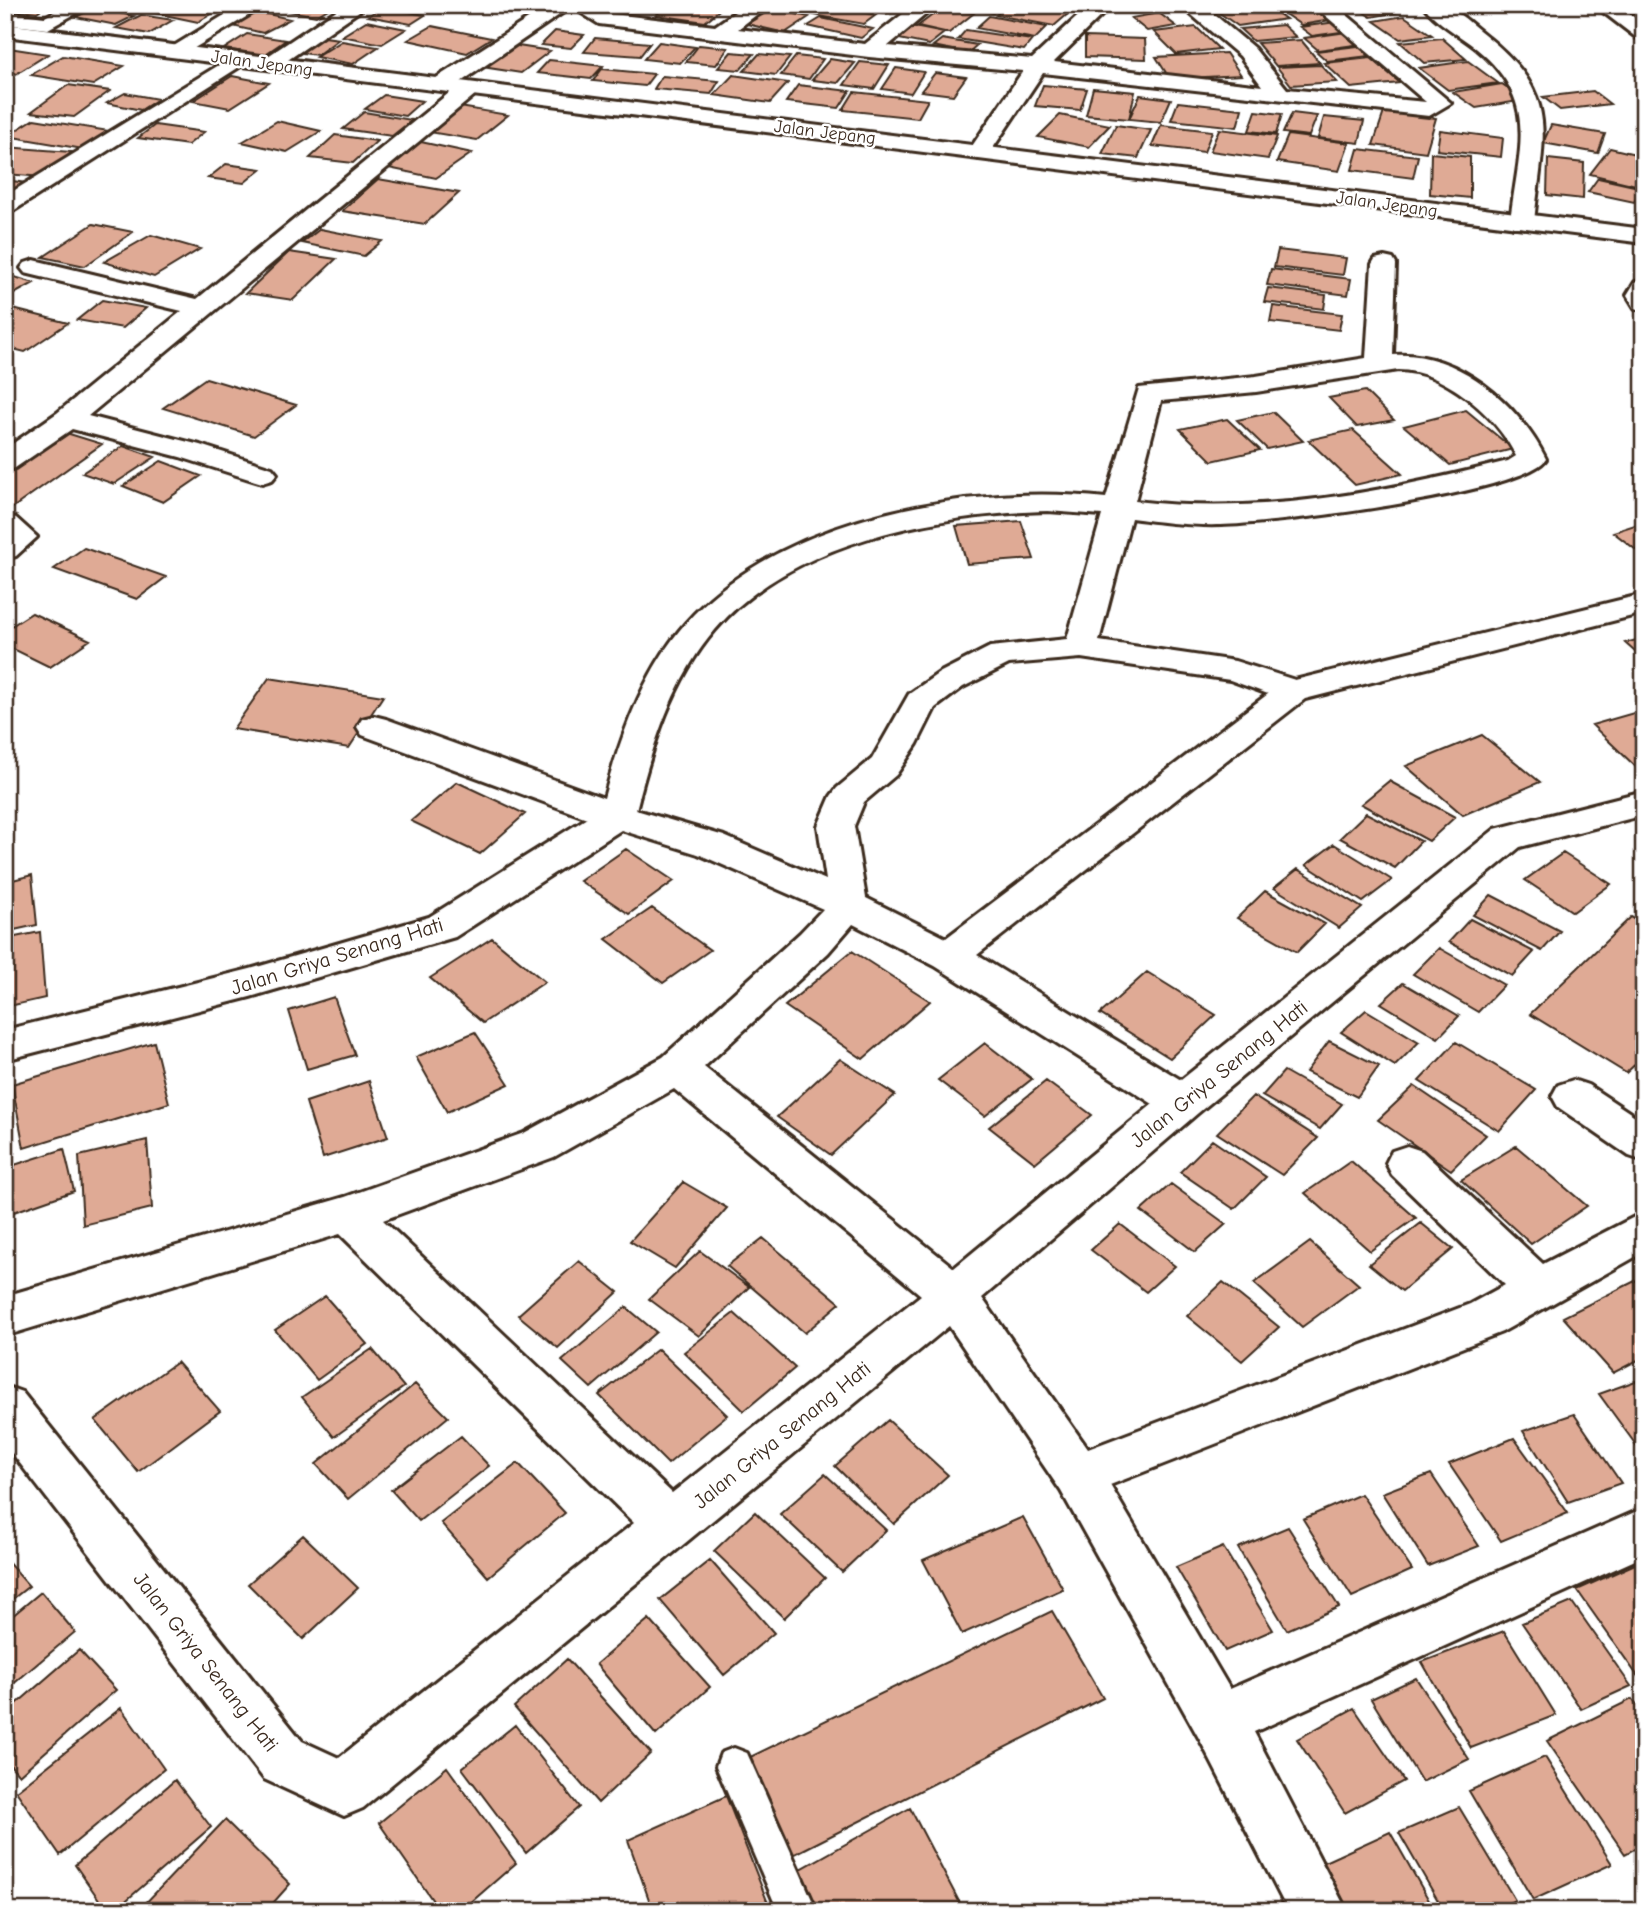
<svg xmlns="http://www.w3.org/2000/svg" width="1649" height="1916" font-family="'Comic Neue',sans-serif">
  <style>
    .building { fill: #dfaa95; stroke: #3b2a1e; stroke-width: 2 }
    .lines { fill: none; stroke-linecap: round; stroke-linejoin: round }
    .service-casing { stroke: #3b2a1e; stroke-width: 6 }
    .minor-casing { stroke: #3b2a1e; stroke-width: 6 }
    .tertiary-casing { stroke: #3b2a1e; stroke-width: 6 }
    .service { fill: #fff; fill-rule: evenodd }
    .minor { fill: #fff; fill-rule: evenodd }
    .tertiary { fill: #fff; fill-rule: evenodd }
    .labels { text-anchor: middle; stroke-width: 5; stroke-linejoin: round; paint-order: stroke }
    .far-street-label { font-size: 18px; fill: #3b2a1e; stroke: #fff }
    .street-label { font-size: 21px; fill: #3b2a1e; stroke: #fff }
  </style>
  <rect width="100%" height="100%" fill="#fff"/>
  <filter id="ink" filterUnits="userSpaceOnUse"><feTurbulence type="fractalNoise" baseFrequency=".0143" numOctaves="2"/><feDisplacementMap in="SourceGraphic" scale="14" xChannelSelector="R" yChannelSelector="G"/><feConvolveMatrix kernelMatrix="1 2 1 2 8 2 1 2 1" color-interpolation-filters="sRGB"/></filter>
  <g filter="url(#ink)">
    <path class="building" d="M18,5H47L37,12L12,9Z
      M138,5L146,7L135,13L97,6Z
      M158,5H227L198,22L146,11Z
      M299,5H335L316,16L289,11Z
      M604,5H644L635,11Z
      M668,5H722L724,6L705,22L656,15Z
      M781,5H824L812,14L778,7Z
      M826,5L876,15L864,24L814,15Z
      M832,5H885L893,7L885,14Z
      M949,5H1001L993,13Z
      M1008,5H1068L1076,7L1054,26L996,15Z
      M1266,5L1286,19L1238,26L1211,7Z
      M1273,5H1317L1280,10Z
      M1352,5H1388L1399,12L1371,17Z
      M382,7L425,15L411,24L368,16Z
      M943,7L974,13L949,33L918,26Z
      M1312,7L1331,20L1301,25L1282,12Z
      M94,8L134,16L116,25L76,17Z
      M772,9L809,17L785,33L747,24Z
      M255,11L290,19L263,33L228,25Z
      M1159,13L1176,26L1147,31L1131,18Z
      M141,15L173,20L149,34L116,28Z
      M989,16L1047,27L1035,39L976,28Z
      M1404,16L1432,35L1400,39L1374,21Z
      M821,18L873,29L861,38L808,26Z
      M366,21L406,29L382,44L342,36Z
      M1336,22L1348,31L1312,36L1300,27Z
      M1283,25L1296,37L1253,41L1240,29Z
      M432,26L491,38L467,53L408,40Z
      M909,26L944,33L929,45L894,38Z
      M1196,27L1219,49L1176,54L1154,32Z
      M966,30L1032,40L1024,50L958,39Z
      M555,31L584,35L571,48L541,45Z
      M1347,32L1362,44L1318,50L1304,38Z
      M247,34L286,40L264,55L224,49Z
      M317,36L339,39L317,55L295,52Z
      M1085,37L1145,39L1146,59L1085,57Z
      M595,38L650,43L640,56L584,52Z
      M1442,38L1466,59L1424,63L1400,42Z
      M942,39L977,45L968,53L933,46Z
      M1301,40L1320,63L1276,66L1257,43Z
      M342,41L378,47L353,64L316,57Z
      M659,42L695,47L680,63L644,59Z
      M505,44L550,51L521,73L476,66Z
      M699,45L728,48L716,65L686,62Z
      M1366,45L1378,55L1327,61L1316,51Z
      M9,48L48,54L16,74L5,72V51Z
      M731,52L754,54L740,70L718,68Z
      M1226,53L1241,75L1170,79L1156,57Z
      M759,54L790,57L776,75L744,71Z
      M63,56L124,66L93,85L31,75Z
      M796,56L823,59L809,79L781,75Z
      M1371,58L1400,83L1351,88L1324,63Z
      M830,59L855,63L838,83L812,80Z
      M549,60L603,66L591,79L537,73Z
      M1468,61L1498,83L1448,90L1419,68Z
      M860,62L889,65L874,89L844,85Z
      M1321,65L1337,82L1291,85L1277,67Z
      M896,68L924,72L911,93L882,89Z
      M602,69L654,74L645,86L593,81Z
      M935,73L966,77L953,95L921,91Z
      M733,75L788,83L770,103L714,95Z
      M232,76L269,83L230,108L193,101Z
      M662,76L719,81L711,94L654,89Z
      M1502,84L1525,100L1476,108L1453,92Z
      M68,85L110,91L74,117L31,112Z
      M798,85L850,91L839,108L786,102Z
      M1043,85L1087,89L1080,110L1035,106Z
      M1093,88L1135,92L1129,119L1086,115Z
      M1593,91L1610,104L1560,110L1543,97Z
      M854,92L928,100L918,118L843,110Z
      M125,93L158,99L141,110L107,103Z
      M384,95L422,101L405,116L365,109Z
      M1140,95L1171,99L1161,122L1129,119Z
      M1178,102L1242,109L1237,127L1171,120Z
      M460,107L508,115L477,140L429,132Z
      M1256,111L1282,114L1276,134L1249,131Z
      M364,112L412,120L392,136L343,129Z
      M1384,112L1436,118L1426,152L1373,145Z
      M1292,113L1317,116L1309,136L1283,133Z
      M1060,115L1110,125L1089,147L1038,137Z
      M1324,117L1364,121L1359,143L1318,138Z
      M34,119L109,131L83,149L7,136Z
      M277,121L321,131L287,152L242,142Z
      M155,125L204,132L188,145L138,138Z
      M1116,125L1151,130L1138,158L1102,154Z
      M1161,125L1212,131L1204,152L1152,146Z
      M1551,125L1605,134L1598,153L1543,143Z
      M1219,129L1277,136L1268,159L1210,151Z
      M1440,130L1503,138L1501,157L1437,150Z
      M335,135L377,141L353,163L310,158Z
      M1288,135L1349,143L1339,171L1277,162Z
      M421,142L472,153L436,178L384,167Z
      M5,147L72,152L44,177L5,174Z
      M1610,148L1644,156V181L1640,186L1590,174Z
      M1358,149L1418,156L1413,178L1352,170Z
      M1431,153L1470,157V198L1430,194Z
      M1548,159L1584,163L1583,199L1547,195Z
      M226,164L261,169L244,183L208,178Z
      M1598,178L1643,188L1634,202L1588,192Z
      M378,179L459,193L425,224L342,211Z
      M5,180L26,183L8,196H5Z
      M93,224L133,232L85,266L43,257Z
      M320,229L382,241L364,256L302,243Z
      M151,235L200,249L154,277L104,262Z
      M1278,250L1346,258L1343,275L1274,267Z
      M289,252L336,259L293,300L246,293Z
      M1271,269L1351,279L1348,295L1267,285Z
      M5,274L34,283L5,299Z
      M1268,288L1326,295L1324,309L1264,302Z
      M102,300L146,308L123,328L77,320Z
      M1273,306L1342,314L1339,330L1270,322Z
      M9,308L68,323L25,352L5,347V311Z
      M206,378L296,405L254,436L163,408Z
      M1365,391L1394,420L1357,427L1329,398Z
      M1466,410L1513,449L1450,465L1404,426Z
      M1273,412L1303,441L1267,449L1237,420Z
      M1227,419L1260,450L1212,461L1180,429Z
      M1353,430L1402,474L1355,485L1308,440Z
      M63,432L102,444L11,509L5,507V472Z
      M123,446L155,457L114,484L82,473Z
      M161,461L201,476L163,502L123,486Z
      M1021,521L1034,559L967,564L956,526Z
      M1644,522V556L1613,532Z
      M84,548L166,577L137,599L54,569Z
      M32,613L90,640L50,667L5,645V630Z
      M1644,638V660L1625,643Z
      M269,678L383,696L349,748L233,729Z
      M1644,710V764L1636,767L1592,725Z
      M1482,735L1540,782L1463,815L1406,766Z
      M1389,781L1455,817L1429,841L1361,804Z
      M457,782L525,814L480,854L411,821Z
      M1366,813L1421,841L1395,868L1340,838Z
      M1334,844L1392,880L1363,902L1306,865Z
      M626,849L674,881L629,914L580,881Z
      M1563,853L1611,884L1573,912L1525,880Z
      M1298,869L1362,908L1339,928L1274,888Z
      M32,875L37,925L5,932V882Z
      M1265,891L1325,924L1297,952L1237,918Z
      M1491,895L1560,931L1542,951L1473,915Z
      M652,908L710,950L663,983L606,939Z
      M1631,917L1644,924V1056L1626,1073L1530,1014Z
      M1470,919L1534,952L1512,976L1449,942Z
      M40,932L45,998L5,1007V939Z
      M492,938L545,982L483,1023L430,978Z
      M1439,948L1504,985L1478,1012L1413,974Z
      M852,951L930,1001L863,1059L785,1006Z
      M1147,972L1216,1015L1170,1058L1100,1014Z
      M1403,983L1459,1016L1438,1038L1381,1003Z
      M334,997L355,1055L307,1069L289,1011Z
      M1366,1010L1419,1042L1395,1066L1341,1032Z
      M475,1032L509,1084L447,1112L416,1057Z
      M1329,1041L1379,1066L1357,1097L1306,1072Z
      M154,1042L169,1103L24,1148L12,1084Z
      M1456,1042L1536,1090L1499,1131L1419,1081Z
      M985,1043L1032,1079L985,1116L938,1080Z
      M840,1059L895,1095L831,1155L777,1117Z
      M1284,1071L1342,1104L1320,1129L1262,1096Z
      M369,1081L388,1137L323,1158L306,1102Z
      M1046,1081L1092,1115L1035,1163L989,1127Z
      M1414,1086L1486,1135L1451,1170L1378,1120Z
      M1253,1096L1318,1138L1282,1175L1217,1133Z
      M147,1140L152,1208L83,1225L79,1156Z
      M1212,1140L1266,1177L1234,1209L1180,1172Z
      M1516,1146L1587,1206L1531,1244L1461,1180Z
      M64,1149L74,1191L5,1215V1168Z
      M1351,1161L1416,1218L1370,1251L1305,1193Z
      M683,1182L727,1208L675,1268L630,1241Z
      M1171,1184L1226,1224L1195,1252L1141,1211Z
      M1421,1223L1453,1249L1402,1291L1369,1264Z
      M1120,1224L1175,1266L1146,1292L1091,1250Z
      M763,1238L840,1303L805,1333L727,1266Z
      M1310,1242L1359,1285L1302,1327L1254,1283Z
      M700,1251L749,1287L699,1336L649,1299Z
      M579,1261L618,1292L558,1348L518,1315Z
      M1639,1279L1644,1284V1357L1613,1373L1563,1317Z
      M1223,1282L1279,1327L1242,1361L1187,1316Z
      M325,1296L367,1344L317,1380L275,1330Z
      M626,1307L656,1332L591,1388L562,1361Z
      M734,1313L795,1368L744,1411L684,1352Z
      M372,1349L404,1387L334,1437L302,1397Z
      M658,1349L727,1415L668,1464L599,1395Z
      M177,1362L220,1411L138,1472L95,1420Z
      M1644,1378V1456L1599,1394Z
      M415,1384L448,1417L348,1499L316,1464Z
      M1574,1414L1621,1483L1568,1502L1523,1431Z
      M888,1420L948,1475L894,1524L835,1466Z
      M461,1436L489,1466L419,1521L391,1490Z
      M1514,1438L1568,1513L1501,1541L1449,1464Z
      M518,1463L565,1513L488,1577L441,1523Z
      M825,1474L886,1530L842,1572L780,1514Z
      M1431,1474L1479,1546L1428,1566L1382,1493Z
      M1361,1494L1412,1570L1352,1597L1303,1519Z
      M755,1512L825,1578L784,1618L714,1551Z
      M1023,1517L1063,1589L962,1634L923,1560Z
      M1288,1527L1339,1607L1287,1630L1238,1548Z
      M303,1535L358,1588L303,1639L248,1584Z
      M1223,1547L1273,1630L1225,1651L1176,1567Z
      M5,1559L29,1586L5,1605Z
      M710,1560L774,1633L724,1675L660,1600Z
      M1644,1560V1685L1577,1590Z
      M41,1592L75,1632L5,1691V1622Z
      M1572,1602L1631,1686L1581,1709L1522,1623Z
      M1052,1611L1103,1698L783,1860L742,1761Z
      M649,1619L710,1687L656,1735L596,1664Z
      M1504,1631L1556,1715L1471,1748L1422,1662Z
      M79,1650L116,1690L19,1775L5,1759V1714Z
      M567,1659L651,1753L598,1803L514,1707Z
      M1416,1678L1469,1759L1422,1782L1371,1699Z
      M1632,1699L1644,1715V1844L1625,1854L1547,1741Z
      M121,1708L164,1769L60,1855L16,1791Z
      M1354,1708L1404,1781L1345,1813L1297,1739Z
      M515,1725L579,1807L526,1853L462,1768Z
      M1545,1757L1612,1864L1533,1900L1469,1791Z
      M447,1767L516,1863L461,1911H440L379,1823Z
      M175,1780L211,1827L114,1911H107L75,1865Z
      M726,1796L771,1911H653L628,1840Z
      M1459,1807L1515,1900L1492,1911H1444L1399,1833Z
      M910,1808L964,1911H812L794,1873Z
      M225,1820L290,1884L266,1911H138Z
      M1390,1832L1435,1911H1345L1320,1864Z"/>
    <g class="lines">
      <g class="service-casing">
        <path id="service" d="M734,1748L747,1753L817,1911H778L716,1766L721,1753Z"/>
      </g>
      <g class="minor-casing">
        <path id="minor" d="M66,5H91L48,29L5,24V12L45,17Z
          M241,5H266L181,56H167L164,52Z
          M344,5H368L276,68H262L258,64L262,60Z
          M550,5H574L449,90H433L430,85L433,80Z
          M584,5H604L601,10L604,13L715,26L745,5H769L738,29L865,44L914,5H937L888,46L1032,59L1090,5H1112L1054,62L1262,86L1240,56L1180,5H1203L1254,48L1287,89L1426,102L1313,5H1335L1451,103L1429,116L1043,73L987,157L979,159L968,152L1023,71L869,57L599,24L580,12Z
          M1423,5C1454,5 1460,15 1484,34C1562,96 1543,133 1534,222L1531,227H1513L1510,222C1518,150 1541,102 1477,49C1460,35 1436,23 1423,5Z
          M1594,5H1617L1644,24V40L1637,38Z
          M237,54L244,56L248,60L244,64L13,211L5,213V196Z
          M468,83L476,84L479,89L476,94L88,416L200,445L272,468L277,474L272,480L262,483L252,480L180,457L72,429L15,468L5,471V449L57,413L182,311L25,273L21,268L25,263L34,260L197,299L460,84Z
          M1384,257L1393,259L1396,264L1393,355C1457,350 1519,404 1546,459C1522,494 1271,524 1221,525C1191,526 1161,522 1131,518L1099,641L1235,661L1295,680L1644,594V613L1305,699L977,955L1181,1080L1495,829L1644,791V815L1520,847L1198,1113L982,1298L1088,1449L1470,1304L1505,1285L1392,1175L1386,1163L1392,1151L1407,1146L1422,1151L1543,1264L1644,1212V1252L1502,1332L1110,1485L1230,1689L1644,1508V1556L1254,1732L1347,1911H1288L1200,1740L1061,1491L949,1326L363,1808L344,1816L264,1779L5,1444V1386L22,1392L302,1741L339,1758L634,1523L340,1234L5,1336V1296L345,1197L524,1133L663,1057L800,933L823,909L698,854L621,830L455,937L250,997L5,1060V1030L250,969L429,917L587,818L362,735L357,727L362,719L374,716L386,719L604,798C621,734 647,662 694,614C791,515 974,483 1106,498L1139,388L1256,376L1366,358L1372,264L1375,259ZM1398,370C1444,370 1497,416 1516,456L1508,461C1386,492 1261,516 1135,501L1161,401L1256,392ZM1048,511L1102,515L1067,639L990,647L939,673L909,694L872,759L837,788L831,796L818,826L826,880L724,836L636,810C652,747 672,680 715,630C791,541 937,514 1048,511ZM1081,658L1230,680L1268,694L946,938L866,898L854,826L864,802L896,775L917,744L935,708L963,687L1009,664ZM853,924L935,966L1153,1104L954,1268L704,1067L828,953ZM674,1089L921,1295L672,1493L383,1220L554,1157Z
          M5,515L16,518L37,537L16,556L5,559Z
          M1573,1080L1588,1085L1644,1122V1161L1629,1156L1558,1107L1552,1096L1558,1085Z"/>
      </g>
      <g class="tertiary-casing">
        <path id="tertiary" d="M5,24L1644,229V243L5,36Z
          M1644,279V311L1635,308L1627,295L1635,282Z"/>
      </g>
      <use href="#service" class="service"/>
      <use href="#minor" class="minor"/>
      <use href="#tertiary" class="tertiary"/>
    </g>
  </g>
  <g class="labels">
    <g class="far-street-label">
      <text transform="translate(262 63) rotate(8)" y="6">Jalan Jepang</text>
      <text transform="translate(825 132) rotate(7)" y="6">Jalan Jepang</text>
      <text transform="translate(1387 204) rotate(8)" y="6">Jalan Jepang</text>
    </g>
    <g class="street-label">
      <text transform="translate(337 956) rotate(-17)" y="7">Jalan Griya Senang Hati</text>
      <text transform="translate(1219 1074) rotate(-39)" y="7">Jalan Griya Senang Hati</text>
      <text transform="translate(782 1435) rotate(-39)" y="7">Jalan Griya Senang Hati</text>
      <text transform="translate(206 1662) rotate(52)" y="7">Jalan Griya Senang Hati</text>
    </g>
  </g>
  <rect width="1649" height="1916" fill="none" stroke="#fff" stroke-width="28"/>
  <rect x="14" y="14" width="1621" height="1888" fill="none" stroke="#3b2a1e" stroke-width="2.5" filter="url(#ink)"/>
</svg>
